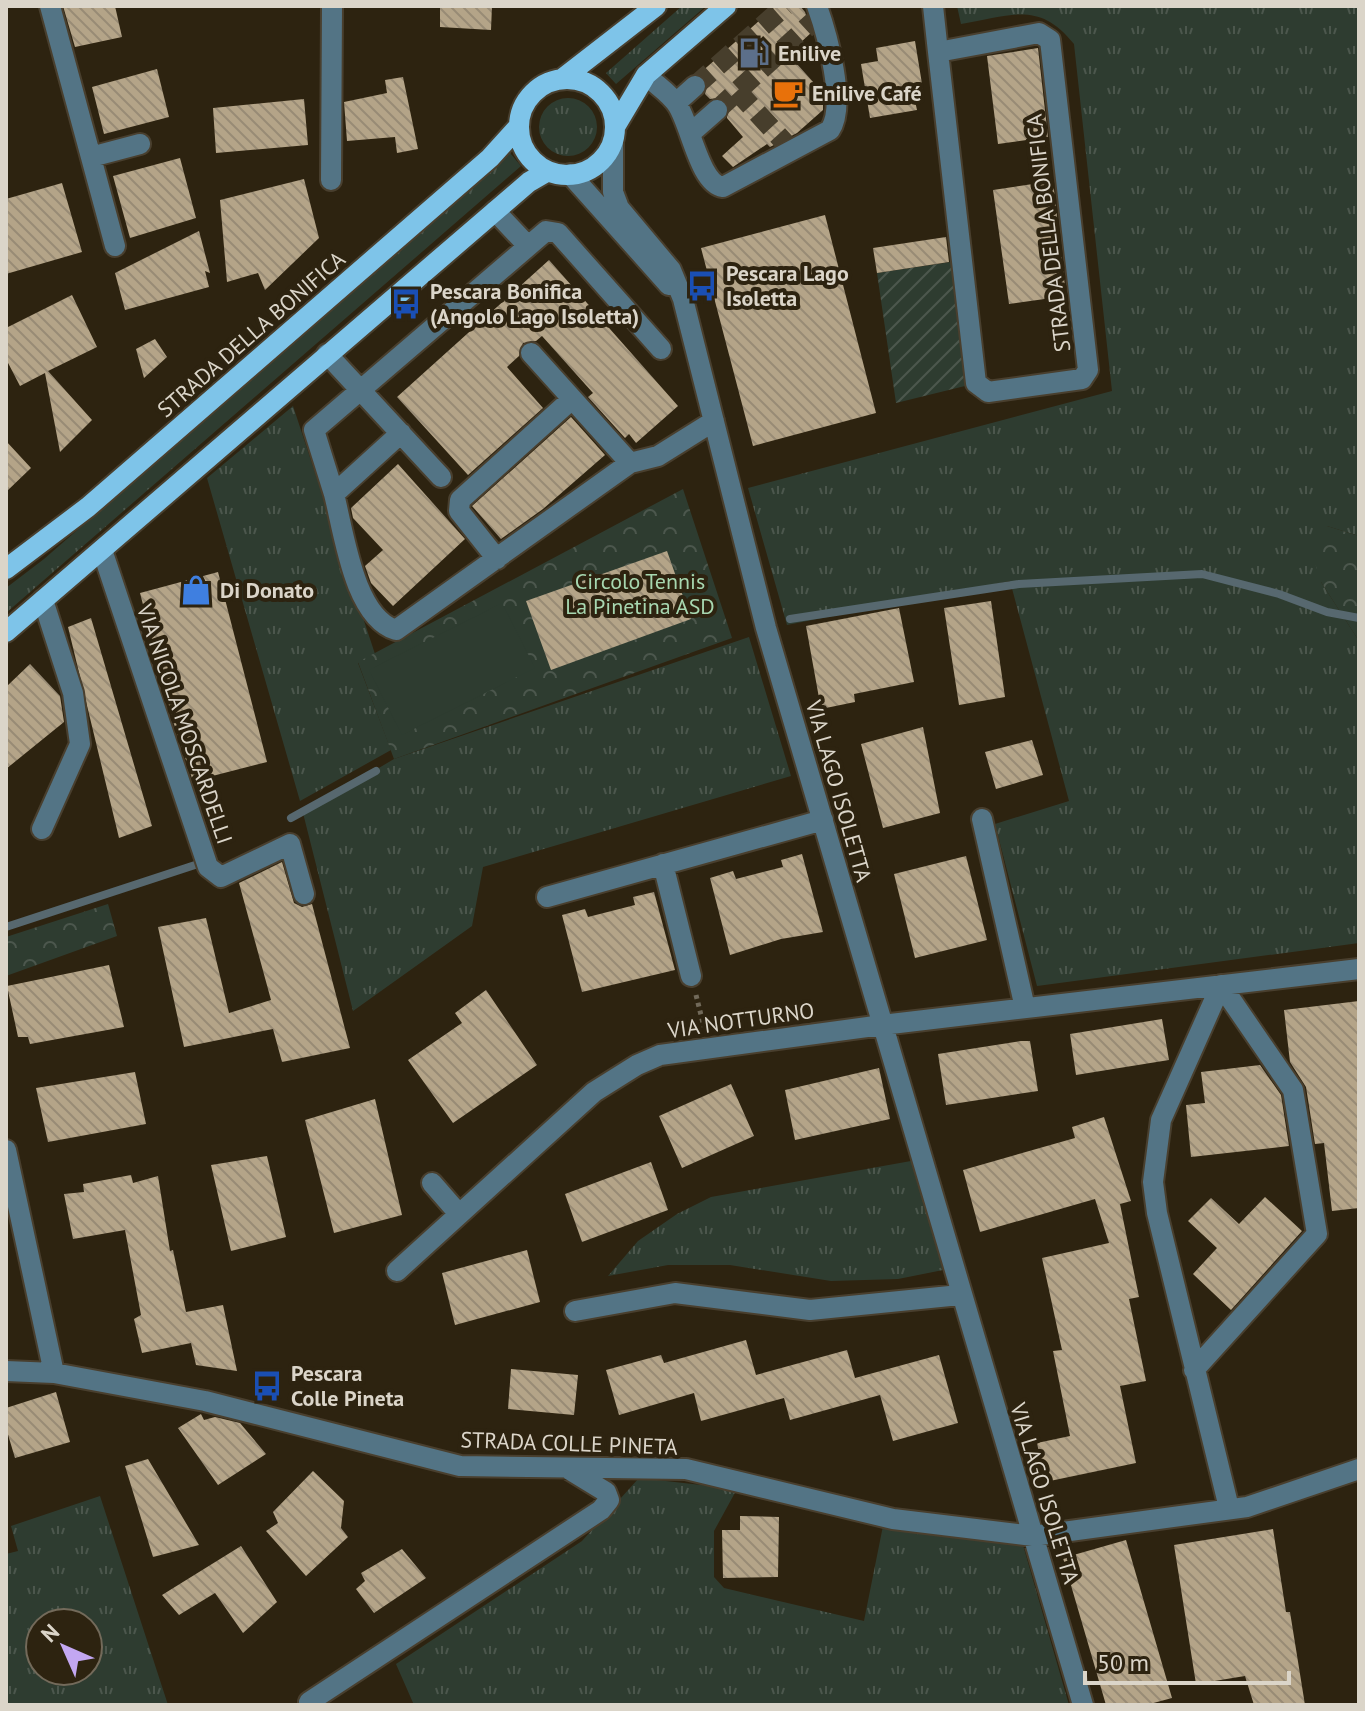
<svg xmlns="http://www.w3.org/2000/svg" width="1365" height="1711" font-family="'PT Sans',sans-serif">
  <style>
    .grass { fill: url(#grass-tufts); fill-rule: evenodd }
    .forest { fill: url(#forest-crowns) }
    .garden { fill: url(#garden-furrows) }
    .pitch { fill: #2e3c30 }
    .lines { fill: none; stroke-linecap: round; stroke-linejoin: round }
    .stream { stroke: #57686f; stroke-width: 8 }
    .building { fill: url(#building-back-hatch) }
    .minor-tunnel { stroke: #473e2c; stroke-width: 20; stroke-dasharray: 20 10; stroke-linecap: butt }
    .minor-casing { stroke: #493f2e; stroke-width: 24 }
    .major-casing { stroke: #493f2e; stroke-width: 24 }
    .path { stroke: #716959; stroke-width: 5; stroke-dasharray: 4 4; stroke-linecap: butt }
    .minor { stroke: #537485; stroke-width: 20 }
    .major { stroke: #7ec4e9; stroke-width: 20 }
    .labels { text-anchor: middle; stroke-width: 8; stroke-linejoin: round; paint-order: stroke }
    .poi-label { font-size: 22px; font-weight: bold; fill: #dbd5c9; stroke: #2d2310; text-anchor: start }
    .street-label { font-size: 22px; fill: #dbd5c9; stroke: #2d2310 }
    .park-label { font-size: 22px; fill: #a7d7b0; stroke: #2d2310 }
  </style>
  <defs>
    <pattern id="grass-tufts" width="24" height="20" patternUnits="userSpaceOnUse" patternTransform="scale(2)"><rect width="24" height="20" fill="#2e3c30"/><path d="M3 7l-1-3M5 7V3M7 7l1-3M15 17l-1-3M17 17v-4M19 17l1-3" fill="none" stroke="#4c574d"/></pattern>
    <pattern id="forest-crowns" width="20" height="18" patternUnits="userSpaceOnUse" patternTransform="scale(2)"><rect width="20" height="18" fill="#2e3c30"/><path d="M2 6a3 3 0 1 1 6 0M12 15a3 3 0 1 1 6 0" fill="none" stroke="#4c574d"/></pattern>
    <pattern id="garden-furrows" width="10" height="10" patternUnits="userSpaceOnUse" patternTransform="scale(2)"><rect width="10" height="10" fill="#2e3c30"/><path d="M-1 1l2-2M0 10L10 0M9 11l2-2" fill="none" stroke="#4c574d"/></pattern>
    <pattern id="building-back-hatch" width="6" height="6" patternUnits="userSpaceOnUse" patternTransform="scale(2)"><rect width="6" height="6" fill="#b4a488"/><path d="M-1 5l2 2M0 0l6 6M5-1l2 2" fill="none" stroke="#988b75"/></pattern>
  </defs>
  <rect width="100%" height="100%" fill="#2d2310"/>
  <path class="grass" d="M682,6H706L616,84L606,73Z
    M957,6H1359V536L1327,526L1321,582L1359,641V943L1037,986L995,824L1069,801L1010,581L787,625L748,488L1112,391L1074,44C1039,0 1011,16 961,24Z
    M539 127a29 29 0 1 1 58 0a29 29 0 1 1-58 0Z
    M510,153L521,166L6,613V588L44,559Z
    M293,406L375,654L358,663L391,750L300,801L207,478Z
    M749,637L791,776L483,867L472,926L353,1011L303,813L394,759Z
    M911,1161L943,1270L898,1279L831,1281L730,1265H668L608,1276L638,1241L677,1214L711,1197Z
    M639,1478L737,1489L714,1531V1577L724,1588L864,1621L884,1521L1023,1545L1069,1705H414L396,1664L582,1541Z
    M100,1496L168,1705H6V1554L18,1551L11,1526ZM88,1623V1671H40V1623Z"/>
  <path class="forest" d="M683,489L732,638L394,759L358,662Z
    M1327,526L1359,536V641L1321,582L1309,544Z
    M108,904L117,936L6,976V937Z"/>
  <path class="garden" d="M951,262L969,385L896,403L877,273Z"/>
  <path class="pitch" d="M502,603L535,668L402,735L369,670Z"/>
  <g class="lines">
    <path class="stream" d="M790,619L1019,584L1202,574L1279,594L1327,612L1359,618
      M291,818L376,771
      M6,927L195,865"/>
  </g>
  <path class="building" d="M63,6H115L122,37L75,47Z
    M440,6H492L491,30L440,27Z
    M776,6H800L805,12L812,32L788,54L823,93V110L797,133L770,147L767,144L733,167L722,156L743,137L727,118V102L720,98L710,99L705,94L707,83L699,74Z
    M915,41L923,90L913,92L917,110L870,118L861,64L878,61L876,48Z
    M1038,48L1048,137L998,144L987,56Z
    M157,69L169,117L104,134L92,87Z
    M403,77L418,149L397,153L395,137L347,141L344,102L387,93L385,80Z
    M304,99L308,145L216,153L213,108Z
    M180,158L196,218L130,238L113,176Z
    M304,179L319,238L265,290L258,273L227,282L220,200Z
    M1053,181L1066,296L1009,304L993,190Z
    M62,183L82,252L6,274V199Z
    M825,215L876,413L753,446L701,248Z
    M199,231L210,273L205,271L209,287L125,310L115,273Z
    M946,237L949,262L877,273L873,248Z
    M549,260L678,406L636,443L629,434L625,438L588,397L593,393L542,336L536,341L523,343L519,356L507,367L543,408L468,475L397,397Z
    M72,295L97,347L48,371L92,420L60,452L45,373L20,386L6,359V328Z
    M155,339L167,357L144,378L136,349Z
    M571,417L605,455L543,509L501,539L472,506Z
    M6,441L31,468L6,492Z
    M398,464L465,539L393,606L371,583L365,566L383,550L353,518L351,508Z
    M667,551L691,619L551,670L526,601Z
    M218,572L267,762L193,781L173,721L140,593Z
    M991,601L1005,697L959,705L944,608Z
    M899,608L914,682L854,694L855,702L821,709L806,626Z
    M91,618L152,826L119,838L68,627Z
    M30,664L60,696L64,722L6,769V687Z
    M923,727L940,813L883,828L861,744Z
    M1032,740L1043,775L996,789L985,752Z
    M802,854L823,932L781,939L730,955L710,878L733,871L736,879L783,867L781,860Z
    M966,856L987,940L915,958L894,874Z
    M282,862L294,903L302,907L312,904L350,1048L282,1062L273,1029L184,1047L158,927L206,918L229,1013L271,1000L239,883Z
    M654,892L675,970L582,992L562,915L585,909L588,917L635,905L633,897Z
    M109,965L124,1027L30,1044L28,1037H18L7,986Z
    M486,990L537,1065L453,1123L408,1060L462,1023L455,1013Z
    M1359,1001V1208L1332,1211L1324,1143L1315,1144L1306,1087L1290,1062L1284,1010Z
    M1162,1019L1169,1060L1076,1075L1070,1034Z
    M1021,1041H1030L1038,1091L946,1105L938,1054Z
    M1260,1065L1281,1095L1289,1146L1191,1157L1186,1105L1205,1103L1201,1072Z
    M879,1068L890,1119L795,1140L785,1090Z
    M135,1072L146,1124L48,1142L36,1088Z
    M731,1084L754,1136L682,1168L659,1116Z
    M375,1099L402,1215L334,1233L305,1120Z
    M1104,1117L1131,1201L1120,1204L1139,1297L1129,1299L1146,1381L1120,1386L1136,1463L1045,1482L1037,1443L1070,1436L1053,1351L1062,1350L1042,1258L1109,1243L1095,1199L980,1232L963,1170L1075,1138L1072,1127Z
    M267,1156L286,1237L231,1251L211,1165Z
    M651,1162L668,1210L582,1242L565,1194Z
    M131,1175L133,1183L158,1176L170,1251L173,1250L186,1312L223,1305L237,1371L196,1365L191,1343L142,1353L134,1319L141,1315L125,1230L73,1239L64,1194L84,1192L83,1184Z
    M1265,1197L1302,1231L1231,1310L1193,1274L1217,1248L1188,1221L1211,1198L1239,1224Z
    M527,1250L540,1302L455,1325L442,1273Z
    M746,1340L756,1375L847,1350L855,1378L939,1355L958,1423L893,1441L880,1395L790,1420L784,1398L701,1421L694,1393L619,1415L606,1370L661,1355L664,1363Z
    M511,1369L578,1375L574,1415L508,1409Z
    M56,1392L70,1442L15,1458L6,1428V1408Z
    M201,1414L204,1420L215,1417L240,1423L266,1454L218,1485L178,1428Z
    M148,1459L199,1545L153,1557L125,1466Z
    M313,1471L344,1501L341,1528L348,1537L306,1576L266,1531L278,1523L273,1512Z
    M740,1516L779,1517L778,1577L723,1578L722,1530H740Z
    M1273,1529L1286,1612H1290L1305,1705H1254L1245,1676L1196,1684L1174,1545Z
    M1126,1540L1172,1698L1146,1705H1106L1063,1558Z
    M241,1546L277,1602L243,1633L215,1593L179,1615L162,1595Z
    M402,1549L426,1578L374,1613L356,1589L365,1581L361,1573Z"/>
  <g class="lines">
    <path class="minor-tunnel" d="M695,86L785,6
      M737,91L785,143
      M717,110L815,20"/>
    <g class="minor-casing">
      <path id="minor" d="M50,6L115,246
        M933,6L938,52L976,383L988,392L1082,379L1088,370L1050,40L1039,33L938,52
        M646,75C656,85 671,94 678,106C691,127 700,184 723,187L830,130C847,105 827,34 817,6
        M676,103L695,86
        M692,132L717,110
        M613,141V192L619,208L671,270L683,299L766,628L1083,1705
        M91,157L140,144
        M570,174L669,285
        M331,180L332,6
        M495,211L528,246
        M531,353L630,463
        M327,354L441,477
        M401,433L334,494L314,430L546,231L558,233L661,349
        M334,494C344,533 354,617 396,630L630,463L658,456L714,421
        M102,550L208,867L221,877L290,844L304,894
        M497,559L459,511L460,500L572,399
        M982,819L1025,1008
        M42,829L80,744L73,693L43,600
        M663,864L691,976
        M547,897L823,820
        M6,1150L54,1373
        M432,1183L459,1214
        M397,1271L594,1092L637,1065L660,1055L882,1025L1359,969
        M575,1311L675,1293L810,1310L960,1295
        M1194,1370L1317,1234L1293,1090L1221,985L1161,1120L1153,1182L1157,1213L1229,1508
        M6,1371L54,1373L205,1401L460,1466L686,1469L893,1519L1033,1536L1247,1507L1359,1469
        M309,1702L601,1510L609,1500L606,1492L570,1470"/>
    </g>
    <g class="major-casing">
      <path id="major" d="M562,79L656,6
        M519 127a48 48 0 1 1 96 0a48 48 0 1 1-96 0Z
        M615,127L646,75L726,6
        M6,569L88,507L490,158L519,126
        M6,632L529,182L548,171"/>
    </g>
    <path class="path" d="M696,995L704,1027"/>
    <use href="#minor" class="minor"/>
    <use href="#major" class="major"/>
  </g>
  <defs>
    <g id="fuel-bare" transform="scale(2.4)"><path d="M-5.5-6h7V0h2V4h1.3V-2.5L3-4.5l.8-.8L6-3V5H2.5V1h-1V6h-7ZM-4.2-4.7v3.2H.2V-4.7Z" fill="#5c6f8a" stroke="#2d2310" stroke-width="2.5" paint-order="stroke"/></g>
    <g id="cafe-bare" transform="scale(2.4)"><path d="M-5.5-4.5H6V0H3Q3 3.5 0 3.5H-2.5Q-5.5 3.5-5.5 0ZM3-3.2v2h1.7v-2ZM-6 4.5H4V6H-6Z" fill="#e8710a" stroke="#2d2310" stroke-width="2.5" paint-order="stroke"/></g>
    <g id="bus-bare" transform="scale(2.4)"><path d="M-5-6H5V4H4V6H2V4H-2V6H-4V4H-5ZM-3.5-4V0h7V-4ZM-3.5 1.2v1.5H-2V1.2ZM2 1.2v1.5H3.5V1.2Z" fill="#1a4fb4" stroke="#2d2310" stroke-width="2.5" paint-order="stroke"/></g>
    <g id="shop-bare" transform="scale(2.4)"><path d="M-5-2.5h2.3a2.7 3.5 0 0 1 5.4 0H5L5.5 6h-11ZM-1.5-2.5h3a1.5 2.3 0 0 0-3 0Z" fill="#3f7fe0" stroke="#2d2310" stroke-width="2.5" paint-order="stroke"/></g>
  </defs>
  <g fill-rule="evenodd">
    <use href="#fuel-bare" x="754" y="53"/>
    <use href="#cafe-bare" x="788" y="93"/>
    <use href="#bus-bare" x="702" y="286"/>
    <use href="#bus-bare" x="406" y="304"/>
    <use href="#shop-bare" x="196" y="590"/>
    <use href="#bus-bare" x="267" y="1386"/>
  </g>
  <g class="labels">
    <g class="poi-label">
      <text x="778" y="61">Enilive</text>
      <text x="812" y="101">Enilive Café</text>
      <text x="726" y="281">Pescara Lago<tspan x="726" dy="25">Isoletta</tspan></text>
      <text x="430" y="299">Pescara Bonifica<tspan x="430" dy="25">(Angolo Lago Isoletta)</tspan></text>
      <text x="220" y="598">Di Donato</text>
      <text x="291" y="1381">Pescara<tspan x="291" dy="25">Colle Pineta</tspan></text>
    </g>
    <g class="street-label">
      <text transform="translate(1048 233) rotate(-97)" y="8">STRADA DELLA BONIFICA</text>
      <text transform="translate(251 334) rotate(-41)" y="8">STRADA DELLA BONIFICA</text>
      <text transform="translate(185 724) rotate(71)" y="8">VIA NICOLA MOSCARDELLI</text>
      <text transform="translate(839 791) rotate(74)" y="8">VIA LAGO ISOLETTA</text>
      <text transform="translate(741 1020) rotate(-8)" y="8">VIA NOTTURNO</text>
      <text transform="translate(569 1443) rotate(2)" y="8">STRADA COLLE PINETA</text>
      <text transform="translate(1045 1493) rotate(73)" y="8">VIA LAGO ISOLETTA</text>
    </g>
    <g class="park-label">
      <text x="640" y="589">Circolo Tennis<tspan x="640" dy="25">La Pinetina ASD</tspan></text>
    </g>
  </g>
  <rect width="1365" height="1711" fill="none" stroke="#dbd5c9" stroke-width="16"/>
  <g transform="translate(64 1647) rotate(315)"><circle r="38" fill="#2d2310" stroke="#736a5a" stroke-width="2"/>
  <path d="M0-6L14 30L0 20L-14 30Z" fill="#c3a7f2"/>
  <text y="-12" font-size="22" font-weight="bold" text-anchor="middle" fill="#dbd5c9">N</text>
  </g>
  <path d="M1085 1671v12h204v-12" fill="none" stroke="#dbd5c9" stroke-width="4"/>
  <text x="1097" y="1671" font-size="24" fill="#dbd5c9" stroke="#2d2310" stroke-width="6" paint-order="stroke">50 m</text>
</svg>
